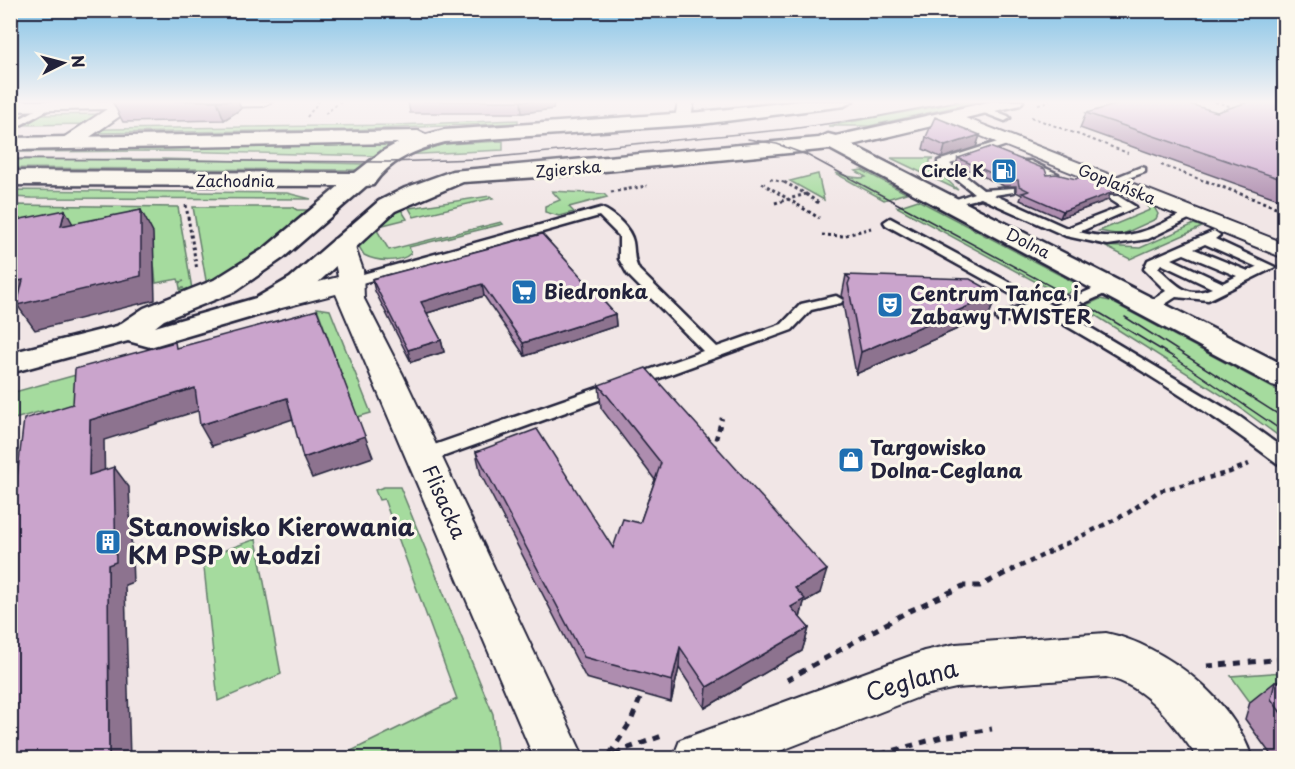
<svg xmlns="http://www.w3.org/2000/svg" width="1295" height="769" font-family="'Playpen Sans',sans-serif">
  <style>
    .green { fill: #a5db9e; stroke: #647e6c; stroke-width: 1.5 }
    .lines { fill: none; stroke-linecap: round; stroke-linejoin: round }
    .lane-casing { stroke: #22223b; stroke-width: 5 }
    .street-casing { stroke: #22223b; stroke-width: 4 }
    .secondary-casing { stroke: #22223b; stroke-width: 5 }
    .path-far3 { stroke: #22223b; stroke-width: 2; stroke-dasharray: 3 3; stroke-linecap: butt }
    .path-far2 { stroke: #22223b; stroke-width: 3; stroke-dasharray: 3 3; stroke-linecap: butt }
    .path-far1 { stroke: #22223b; stroke-width: 4.5; stroke-dasharray: 5 5; stroke-linecap: butt }
    .path { stroke: #22223b; stroke-width: 5; stroke-dasharray: 7 7; stroke-linecap: butt }
    .lane { fill: #fbf7ec; fill-rule: evenodd }
    .street { fill: #fbf7ec; fill-rule: evenodd }
    .secondary { fill: #fbf7ec; fill-rule: evenodd }
    .tram { stroke: #22223b; stroke-width: 1.5 }
    .wall { fill: #ae8daf; stroke: #22223b; stroke-width: 1.5 }
    .shaded-wall { fill: #8d738f; stroke: #22223b; stroke-width: 1.5 }
    .building { fill: #caa4cc; stroke: #22223b; stroke-width: 1.5 }
    .labels { text-anchor: middle; stroke-width: 6; stroke-linejoin: round; paint-order: stroke }
    .far-street-label { font-size: 16px; fill: #22223b; stroke: #fbf7ec }
    .far-poi-label { font-size: 16px; font-weight: bold; fill: #22223b; stroke: #fbf7ec; text-anchor: end }
    .poi-label { font-size: 20px; font-weight: bold; fill: #22223b; stroke: #fbf7ec; text-anchor: start }
    .street-label { font-size: 20px; fill: #22223b; stroke: #fbf7ec }
    .near-poi-label { font-size: 24px; font-weight: bold; fill: #22223b; stroke: #fbf7ec; text-anchor: start }
    .near-street-label { font-size: 24px; fill: #22223b; stroke: #fbf7ec }
  </style>
  <rect width="100%" height="100%" fill="#f1e6e6"/>
  <filter id="ink" filterUnits="userSpaceOnUse"><feTurbulence type="fractalNoise" baseFrequency=".0167" numOctaves="2"/><feDisplacementMap in="SourceGraphic" scale="12" xChannelSelector="R" yChannelSelector="G"/><feConvolveMatrix kernelMatrix="1 2 1 2 8 2 1 2 1" color-interpolation-filters="sRGB"/></filter>
  <g filter="url(#ink)">
    <path class="green" d="M967,101H981L869,126H828Z
      M102,114L93,124L20,125L40,115Z
      M518,120V123L349,130L93,133V130L109,129L396,125Z
      M503,141V150L400,155L430,145Z
      M408,142L378,156L171,151L11,152L10,148Z
      M891,158H934L930,160V164L958,190Z
      M164,159L366,164L362,170L11,168L10,160Z
      M862,170L906,193L884,200L835,173C845,175 856,180 866,177L856,171Z
      M818,174L824,200L790,181Z
      M11,190L287,193L311,199L31,198L11,197Z
      M552,191L604,194L607,197L569,207L574,212L559,216L545,212V206L560,200Z
      M490,196L493,198L414,217L409,208Z
      M918,200L1079,285V288L1062,296L897,207Z
      M1146,204L1154,207L1158,214L1156,219L1121,235L1099,231L1150,210Z
      M11,205L178,207L192,289L180,292V289L184,288H180L179,283L184,281L179,282L178,279L156,283L151,234L11,246Z
      M193,207H292L297,210H310L274,244L207,286Z
      M400,208L407,219L375,227L389,250L501,222L503,224L409,247L411,253C401,263 377,262 364,255L358,245L385,215Z
      M1194,224L1202,227L1130,259L1104,246L1140,248Z
      M1100,299L1110,301L1284,394V440L1231,401L1082,307Z
      M317,308L330,310L371,413L357,417Z
      M90,371L88,424L40,440L42,411L11,420V393Z
      M384,487H400L493,714L498,758H337L457,699L384,499L379,500L375,490Z
      M256,539L281,674L218,701L203,558Z
      M1284,672V700L1250,702L1231,676Z"/>
    <g class="lines">
      <g class="lane-casing">
        <path id="lane" d="M48,103L52,106L51,108L10,131V124Z
          M982,106L1008,116L1010,118L1005,121L979,111V107Z
          M1010,138L1013,139V143L950,164L983,190L1014,188V192L994,195L1067,228L1121,207L1110,200V196H1118L1136,207L1079,232C1106,239 1131,238 1157,226C1168,222 1189,206 1199,214L1148,239L1108,245L1066,236L981,198L948,206V202L974,193L938,165V161Z
          M1022,161H1030L1058,174L1052,179H1044L1045,174L1022,165Z
          M1141,167L1145,168V172L1112,184L1107,181Z
          M601,208C613,212 631,229 633,242C635,254 633,259 639,270L717,347L782,324L801,304L836,296L843,300L841,303L811,310L792,330L431,461H417L415,456L417,451L703,351L628,275L619,259V236L599,216L355,285L350,286L343,282L345,279Z
          M890,218L1053,306L1106,283H1116V289L1064,312L1240,417L1284,449V465L1277,463C1201,405 1120,356 1037,309L1008,321H998L996,318L998,315L1027,303L886,225L884,222Z
          M1214,231L1220,235L1215,239L1275,267L1208,300L1176,297L1156,310H1146L1144,307L1146,304L1166,291L1144,269L1148,260ZM1205,244L1257,267L1248,271L1194,249ZM1184,254L1237,276L1223,283L1172,259ZM1161,264L1212,288C1186,300 1176,283 1158,268Z"/>
      </g>
      <g class="street-casing">
        <path id="street" d="M10,101H272L264,106L130,109L77,146H63L61,142L63,138L107,109L10,111Z
          M678,101H694L690,123H678L675,119Z
          M950,112L1284,243V258L944,121L941,117L944,113Z
          M343,237L352,239L363,270L364,299L403,375L584,758H534L336,294L266,312L256,310L252,304L256,298L338,277L331,244L334,239Z
          M1106,633C1165,645 1234,700 1252,758H1198C1175,726 1147,685 1106,677L956,688L924,695L762,758H673L680,740L924,651L956,644Z"/>
      </g>
      <g class="secondary-casing">
        <path id="secondary" d="M801,101H853L844,106L701,124L445,142C415,150 390,160 373,185L366,186L283,258L234,292L164,320L155,327L256,298L290,278L379,201L405,188L452,171L819,138L828,134L836,136L993,101H1023L1020,105L852,145L1284,365V388L1272,385L830,149L553,176L463,182L395,211L310,290L276,310L150,347L128,341L10,373V353L117,326L144,308L214,280L265,248L339,186L10,185V171L355,173L383,151L398,143L10,150V138L418,131L426,135L444,130L701,112Z"/>
      </g>
      <path class="path-far3" d="M1215,102L1237,108
        M1038,104L1050,101
        M325,114L341,101
        M307,117L319,101
        M1031,117L1128,153
        M1161,165L1210,183
        M770,179L786,183"/>
      <path class="path-far2" d="M1206,181L1284,210
        M762,183L819,218
        M611,192L647,186
        M806,194L820,204
        M775,203L806,194L782,181
        M186,205L197,270
        M822,235L843,236L871,228"/>
      <path class="path-far1" d="M713,449L722,418
        M1011,571L1128,513L1159,491L1230,472L1249,464"/>
      <path class="path" d="M1207,666L1284,659
        M787,680L907,612L963,586H980L1014,569
        M610,754L631,721L642,694
        M601,758L662,736
        M867,758L942,737L992,729"/>
      <use href="#lane" class="lane"/>
      <use href="#street" class="street"/>
      <use href="#secondary" class="secondary"/>
      <path class="tram" d="M748,139L777,144L807,155L1093,309L1175,358L1284,432
        M10,159L388,162L476,159L791,129L875,117L958,101
        M1125,317L1284,418"/>
    </g>
    <path class="wall" d="M112,101H238L241,109L224,120L123,122Z
      M408,101H554L553,109L522,113H410Z
      M1284,101V201L1080,128L1086,113L1217,112Z
      M980,135L976,147L942,158L923,149L926,137Z
      M958,158L1047,175L1116,187L1113,194H1110L1108,200L1060,218L1020,200L1022,195L1016,192V186H1004L956,164Z
      M542,234L615,314L616,326L525,356L484,296L427,313L441,340L444,352L411,362L375,291L372,279Z
      M846,275L997,294L989,315L856,374L843,304L844,298L842,296Z
      M599,385L820,593L804,602L800,618L809,628L802,651L705,708L679,668L671,702L586,678L481,475L476,452L613,548L640,523L655,480L601,408Z
      M1275,682H1284V759H1274L1245,719L1250,702Z"/>
    <path class="shaded-wall" d="M217,101H238L241,109L224,120Z
      M521,101H554L553,109L522,113Z
      M10,106L15,113L10,116Z
      M980,135L976,147L942,158L945,146Z
      M1116,187L1113,194H1110L1108,200L1060,218L1063,211L1112,188Z
      M65,210L78,233L61,226Z
      M141,210L153,233L155,300L35,330L17,305L23,301L10,303V275Z
      M482,284L484,296L424,314L421,302Z
      M997,294L989,315L856,374L861,352Z
      M615,314L616,326L525,356L523,343Z
      M441,340L444,352L411,362L408,350Z
      M195,388L207,408L104,440L105,495L89,475L90,420Z
      M287,398L296,418L212,446L200,425Z
      M365,436L373,457L312,478L303,458Z
      M114,467L129,487L133,582L125,585L130,759H109L108,565Z
      M827,570L820,593L804,602L799,622L785,629L795,588Z
      M809,628L802,651L705,708L707,687Z
      M680,647L679,668L671,702L672,681Z"/>
    <path class="building" d="M1129,101H1179L1217,112L1251,101H1284V145L1280,147L1284,149V180L1086,113Z
      M935,117L980,135L945,146L926,137Z
      M990,147L1045,169L1047,175L1056,174L1076,179L1084,174L1116,187L1112,188L1111,193L1063,211L1022,193L1029,191L1019,186L1018,180H1006L958,158Z
      M65,210L61,226L141,210V276L17,305L23,280L10,283L12,275H10L11,221Z
      M542,234L615,314L523,343L482,284L421,302L441,340L408,350L372,279Z
      M846,275L970,279L997,294L861,352L848,284L850,279Z
      M317,310L365,436L303,458L287,398L200,425L195,388L90,420L89,475L114,467L116,562L108,565L109,759H10V537L24,419L73,404L75,369L175,342L176,348Z
      M646,368L827,570L795,588L805,599L791,607L809,628L707,687L680,647L672,681L584,657L476,452L537,429L613,548L623,519L640,523L661,463L599,385Z
      M1275,682H1284V717L1271,699Z
      M479,753V759H464Z"/>
  </g>
  <linearGradient id="sky" x2="0" y2="1"><stop stop-color="#81c1e6"/><stop offset="0.49" stop-color="#f9f4f4"/><stop offset="1" stop-color="#f9f4f4" stop-opacity="0"/></linearGradient>
  <rect width="1295" height="208" fill="url(#sky)"/>
  <defs>
    <g id="fuel-square" transform="scale(1.35)"><rect x="-9" y="-9" width="18" height="18" rx="4" fill="#1f6fb2" stroke="#fbf7ec"/><path d="M-5.5-6h7V0h2V4h1.3V-2.5L3-4.5l.8-.8L6-3V5H2.5V1h-1V6h-7ZM-4.2-4.7v3.2H.2V-4.7Z" fill="#fff"/></g>
    <g id="supermarket-square" transform="scale(1.35)"><rect x="-9" y="-9" width="18" height="18" rx="4" fill="#1f6fb2" stroke="#fbf7ec"/><path d="M-6-5.5h2.5l.6 2H6L4.5 2H-2.5L-4.4-4H-6ZM-1.5 3.2a1.3 1.3 0 1 0 .1 0ZM3 3.2a1.3 1.3 0 1 0 .1 0Z" fill="#fff"/></g>
    <g id="theatre-square" transform="scale(1.35)"><rect x="-9" y="-9" width="18" height="18" rx="4" fill="#1f6fb2" stroke="#fbf7ec"/><path d="M-5-5.5Q0-4 5-5.5V0Q5 5 0 6Q-5 5-5 0ZM-3.3-2.5H-1v1.5H-3.3ZM1-2.5H3.3v1.5H1ZM-2.8 1Q0 5.5 2.8 1Z" fill="#fff"/></g>
    <g id="shop-square" transform="scale(1.35)"><rect x="-9" y="-9" width="18" height="18" rx="4" fill="#1f6fb2" stroke="#fbf7ec"/><path d="M-5-2.5h2.3a2.7 3.5 0 0 1 5.4 0H5L5.5 6h-11ZM-1.5-2.5h3a1.5 2.3 0 0 0-3 0Z" fill="#fff"/></g>
    <g id="building-square" transform="scale(1.35)"><rect x="-9" y="-9" width="18" height="18" rx="4" fill="#1f6fb2" stroke="#fbf7ec"/><path d="M-4-6H4V6H1V3H-1V6H-4ZM-2.5-4.3h1.7v1.8h-1.7ZM.8-4.3h1.7v1.8H.8ZM-2.5-1h1.7V.8h-1.7ZM.8-1h1.7V.8H.8Z" fill="#fff"/></g>
  </defs>
  <g fill-rule="evenodd">
    <use href="#fuel-square" x="1004" y="171"/>
    <use href="#supermarket-square" x="524" y="292"/>
    <use href="#theatre-square" x="890" y="305"/>
    <use href="#shop-square" x="851" y="460"/>
    <use href="#building-square" x="108" y="542"/>
  </g>
  <g class="labels">
    <g class="far-street-label">
      <text transform="translate(568 169) rotate(-5)" y="6">Zgierska</text>
      <text x="235" y="187">Zachodnia</text>
      <text transform="translate(1117 184) rotate(22)" y="6">Goplańska</text>
      <text transform="translate(1028 243) rotate(27)" y="6">Dolna</text>
    </g>
    <g class="far-poi-label">
      <text x="984" y="177">Circle K</text>
    </g>
    <g class="poi-label">
      <text x="544" y="299">Biedronka</text>
      <text x="910" y="301">Centrum Tańca i<tspan x="910" dy="23">Zabawy TWISTER</tspan></text>
      <text x="870" y="455">Targowisko<tspan x="870" dy="23">Dolna-Ceglana</tspan></text>
    </g>
    <g class="street-label">
      <text transform="translate(444 502) rotate(66)" y="7">Flisacka</text>
    </g>
    <g class="near-poi-label">
      <text x="128" y="536">Stanowisko Kierowania<tspan x="128" dy="28">KM PSP w Łodzi</tspan></text>
    </g>
    <g class="near-street-label">
      <text transform="translate(912 681) rotate(-16)" y="8">Ceglana</text>
    </g>
  </g>
  <rect width="1295" height="769" fill="none" stroke="#fbf7ec" stroke-width="36"/>
  <rect x="18" y="18" width="1259" height="733" fill="none" stroke="#22223b" stroke-width="2" filter="url(#ink)"/>
  <g transform="translate(63 63) rotate(84)" stroke="#fbf7ec" stroke-width="4.5" paint-order="stroke">
  <path d="M0-4.5L10 22L0 15L-10 22Z" fill="#22223b"/>
  <text y="-9" font-size="16" font-weight="bold" text-anchor="middle" fill="#22223b">N</text>
  </g>
</svg>
